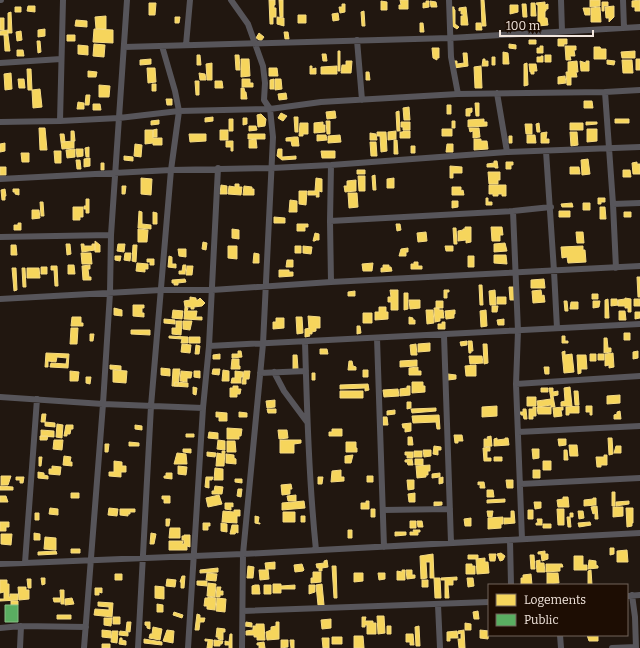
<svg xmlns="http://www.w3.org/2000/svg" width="640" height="648" font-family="Bitter,serif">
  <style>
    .homes { fill: #f6d55c; stroke: #f5da83 }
    .public { fill: #5aae61; stroke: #88bf86 }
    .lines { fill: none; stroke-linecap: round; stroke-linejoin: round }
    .street { stroke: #57555a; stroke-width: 6 }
  </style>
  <rect width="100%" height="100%" fill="#211710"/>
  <path class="homes" d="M269,0H275V5H274V8H276V17H273V24H270Z
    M279,0H283V17H280Z
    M400,0H408V9H399V5H401Z
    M481,0H484L486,26H482Z
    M590,0H600V6L590,7Z
    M640,0V11H635V7H632V1Z
    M381,1L387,2V10H381Z
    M426,1H429V7L423,8V3H426Z
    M430,1L436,2L437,7H431Z
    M545,2V5L548,4V9H546V11H545V18H547L548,25L538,26V5H537L536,3Z
    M602,2H608V6H604V11H602Z
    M149,3H156L155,15H149Z
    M531,3H535L536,16H531Z
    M342,4H345V12L340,13L339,7H342Z
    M522,4H526L527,17H523Z
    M510,5H518V12L510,14Z
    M28,6H35V12L27,11Z
    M614,6V17L609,22V18H606L605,7Z
    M15,7H21V12H15Z
    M452,7H454V9L455,10V24L459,27L457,29L451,25Z
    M466,7L468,25H461V16H463V14H461V10L459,11V8Z
    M600,7L601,22H591V8Z
    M583,8H590V15H585Z
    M364,11L365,26H362L361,12Z
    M11,12L12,33H8V13Z
    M338,13L339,20L333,21L332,14Z
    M298,15H306V23H298Z
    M106,16V29H96L95,17Z
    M175,17H180L179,23H175Z
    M277,17L284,18V26L277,24Z
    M0,18H4V30H0Z
    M76,20L87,21V27L75,26Z
    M420,23H423L424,32H420Z
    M476,23H481L482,30H476Z
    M45,29V36L38,37V30Z
    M94,29L113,30V43L93,42Z
    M8,30V35H0V31Z
    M21,31L22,40L17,41L16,32Z
    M284,32H288L289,39H285Z
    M259,33L264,37L261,41L256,38Z
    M4,35H8L10,51H5Z
    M67,35H75V41H67Z
    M558,39H567V44H564V46H558Z
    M529,40H536V44H529Z
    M37,41H40L41,52L38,53Z
    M94,44L105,45L104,57L93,56Z
    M509,44L516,45V49L509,48Z
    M78,45L88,46V55L78,54Z
    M540,46H543V53H537V48H540Z
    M565,46H576V50H574L575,56H570L571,60H566Z
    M594,47H600L601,49H606V59H594Z
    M432,48H439V58H437V60L433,58Z
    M17,50H23L24,56H17Z
    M338,51H340V71H338Z
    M635,51V58H622L621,52Z
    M503,52L508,53L509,64H503Z
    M463,53H467L468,66L454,68V61H457V64L464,63Z
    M322,54H326L327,61H323Z
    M197,55H200L201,65H197Z
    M235,55H239L240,70H236Z
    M545,55H551V62H545Z
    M541,56H543V62H537V57H541Z
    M492,57H495V65H492Z
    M151,59V64L140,65V60Z
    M241,59H249L250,76L241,77Z
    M483,59H485V61H488V66H482Z
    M636,59H640V70H636Z
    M607,60L615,61L614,65L607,64Z
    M622,60H632L633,73H623Z
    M346,61H352L351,73H341L342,65H346Z
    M577,61L578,72H576L577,77H571V85H567L566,72H568V62Z
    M580,61L586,63V61H589V71H581Z
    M212,63V80H207L206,64Z
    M527,63L528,85L524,86V64Z
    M529,64H536L537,71H534V74H531V72H530Z
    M310,66H312V69L316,68V74H310Z
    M337,66V74H321V67Z
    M481,66L482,88H475L474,67Z
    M147,68H155L156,82L148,83Z
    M269,68H277L278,76H269Z
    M27,69H31L32,90H28Z
    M88,71L97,72L96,77H88Z
    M366,72H369L370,80H366Z
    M11,73L12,89L5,90L4,74Z
    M199,73L205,74L206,80H200Z
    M565,76L566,83L558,84V77Z
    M18,79H24L25,88H19Z
    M242,79H250V83H253V87H242Z
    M274,79V89H270V80Z
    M275,79H281L282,89L275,90Z
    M195,81H199V95H196Z
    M215,81H222L223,88H215Z
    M152,84H156V91H152Z
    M99,85L110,86L109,97H99Z
    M241,88H244L245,92H246L247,99H241Z
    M40,89L42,107L33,108L32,90Z
    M286,93L287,99L279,100L278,94Z
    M86,95H90L89,105H85Z
    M166,99H172V105H167Z
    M584,101H592L593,108H584Z
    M78,102L84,103V109H77Z
    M475,103H479V116H476Z
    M93,104H100L101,110H93Z
    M447,105H451V114H447Z
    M409,107L410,120H404L403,108Z
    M472,108V112L470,113V116H466V109Z
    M335,111L336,118L327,119L326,112Z
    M399,111L400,131H397L396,112Z
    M281,113L287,116L283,121L278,118Z
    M261,114L266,119L265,126L258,127L257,115Z
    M213,117V121L205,122V118Z
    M294,117H298V132H295Z
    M243,118H247V124L243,125Z
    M229,119H233V131H229Z
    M484,119V122H487V126L468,127V120Z
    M615,119H629V123H615Z
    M159,120V124L151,125V121Z
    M326,121H330V134H327Z
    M452,121H455V128H452Z
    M323,122V125H325V132L314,133V123Z
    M401,122H410V130H403V127H401Z
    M586,122H597V124L586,125Z
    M300,123H308V134H303V136H299Z
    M539,123L540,132H537L536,124Z
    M570,123H583V130H570Z
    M525,124H532V134H526Z
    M249,126H256L257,130L249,131Z
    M39,128H45L47,150H40Z
    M469,128H479L480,137L473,138V131L470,132Z
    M157,129V137H153V130Z
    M442,129H452V136H442Z
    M587,129H597V141L587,142Z
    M145,130H153V138H162V145H153V143L145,144Z
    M220,130H228V140H220Z
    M71,131H74L75,141H71Z
    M396,131V139L388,140V132Z
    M403,131H410V138H400V132H403Z
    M377,132H386L387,151L381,152L380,136H377Z
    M547,132L546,139H549V143H541V133Z
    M570,132H577L578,145L571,146Z
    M370,133L376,134L377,140H370Z
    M60,134H64L65,142H61Z
    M189,134H206V141L190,142Z
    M248,134H265V139H248Z
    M317,135H326L327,140L317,141Z
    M340,135L341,142L328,143V136Z
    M527,135H535L536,143H527Z
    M509,136H512V143H509Z
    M294,137H298L299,146H292L291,141H286V138Z
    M256,139L257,148H249V140Z
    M474,139H481V141H487L488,149L474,150Z
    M394,140H397L398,154H394Z
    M74,141V148L62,149L61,142Z
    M226,141H233V151H231V147H226Z
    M370,142H376L377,156H371Z
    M5,143V151L0,152V144Z
    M135,144L142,145L141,157L134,156Z
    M447,144H453V152H446Z
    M411,146H415V153H411Z
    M89,147V157H86L85,148Z
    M75,149V157L67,158L66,150Z
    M76,149H83V156L77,157Z
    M278,149H282V157L296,156V159L282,160L277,156Z
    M54,151H61V163H55Z
    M321,151H335V158H322Z
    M21,153H29V162H22Z
    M124,156L133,157V161L124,160Z
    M90,158V166L84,167V159Z
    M588,159L590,174L582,175L581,160Z
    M76,160H80L81,169H77Z
    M494,161H497L498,168H495V167H487V164L494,163Z
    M506,162H513V165H511V169H506Z
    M637,162V164H640V174H633L632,163Z
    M101,163H104V170H101Z
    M450,166L462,167V173H453V178H450Z
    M0,167H6V175H0Z
    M570,167H579L580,174H570Z
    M357,170H365V174H357Z
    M623,170H630L631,177H623Z
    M488,172H500V180H498V184H489Z
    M375,175L376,190H373L372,176Z
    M358,176H365V191H359Z
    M141,178L152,179L151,195L141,194Z
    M316,178L322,179V192L319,191V197H316L317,195H308V191H315Z
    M394,178V188H387V179Z
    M356,180V191L345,192L344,186H347V181Z
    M235,184H239V187H242L241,195L228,194L229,186L235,187Z
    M221,185L227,186V194H220Z
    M489,185H506V196H502V194H498V196H493V194H489Z
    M122,186H126L125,194H122Z
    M244,186L252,187V189H254V195H243Z
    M452,187H461V191L463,190L464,195H452Z
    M5,189L6,196H5V200H2L1,190Z
    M13,189H19V195L15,194V192H13Z
    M299,191H307L306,205L299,204Z
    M348,193H357L358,207L349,208Z
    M486,198H488V202H492V205H486Z
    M598,198H605V202H601V204H598Z
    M86,199H89V213H86V209H84V206H86Z
    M290,200L297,201V212H289Z
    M452,201H458V207L452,208Z
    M40,202H43L44,216H41Z
    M572,203L573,207H562L561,204Z
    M583,203H590V210H583Z
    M73,207H83V217H80V220H73Z
    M600,207H605L606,219H600Z
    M32,210H39L40,218L32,219Z
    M139,211L142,212V224L151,225V229L138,228Z
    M559,211H570V217H559Z
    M153,212L157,213V224H153Z
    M624,212H631V217H624Z
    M274,217L285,218V223H274Z
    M18,223H21V230H14V225H18Z
    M297,224H308V227H305V231H297Z
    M396,224H400L401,230L397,231Z
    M465,227H471V242L466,243V240L458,241V231L463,230V229H465Z
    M491,227H502L503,235H500V241H492Z
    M453,228H456L457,244H454Z
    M138,229L148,230L147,242H138Z
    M232,229L239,230V239L232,238Z
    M426,232L427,241L418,242L417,233Z
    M576,232H583L584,243H577Z
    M315,233L319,234V240H316L315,241H313Z
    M95,241L100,245V252H95Z
    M203,242L207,243L206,250L202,249Z
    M505,243L507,251L494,252V244Z
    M66,244H70L71,254L67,255Z
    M81,244H84V246H92V244H95V250L82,252Z
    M118,244H125L124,252L117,251Z
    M11,245H16L17,255H11Z
    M133,245H137L136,262L132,261Z
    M228,246H237V259L228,258Z
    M295,246H301V253H295Z
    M303,246L312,247L311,254L303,253Z
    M445,246H453V251H446Z
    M583,246V250H585L586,262L568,263L567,257L562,258L561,247Z
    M408,248V252H406V256H399L401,249Z
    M178,249H186V257L179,256Z
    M81,253H91L92,264H82Z
    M125,253H131L130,261L124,260Z
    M254,253L259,254V263H253Z
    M494,255H506L507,264L494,263Z
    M115,256H121L120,261L115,260Z
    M169,256L172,257V264H176V268L168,267Z
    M468,256H474V267H468Z
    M147,259H154V265H150V262H147Z
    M287,260H293V267H286Z
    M414,262H418V266H422V269H411V264H414Z
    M137,263L148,264V269H145V272L136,271Z
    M373,263L372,271H363L362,264Z
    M68,265H74L75,274H68Z
    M90,265V269H88L89,277H91V280H83L82,266Z
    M183,265H186L185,274H179V271H182Z
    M383,265H389V267H391L392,271L381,272V268H383Z
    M51,266H57L58,286H55L54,270H51Z
    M187,266H193L192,275H186Z
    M41,267H47V274H41Z
    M12,268H16L17,290L14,291Z
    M22,268H25L26,287H23Z
    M27,268H39L40,278H27Z
    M279,270H289V272H293V276L279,277Z
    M637,277H640V297H638Z
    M185,279L186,282L178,283V285H174V283H172V280Z
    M544,279L545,288H531V280Z
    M479,285H482L483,305H480Z
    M509,287H514L515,300H510Z
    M390,290H398V310H391V302H388V297H391Z
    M444,290H449V292H447V298H444Z
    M495,290L496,305H490L489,291Z
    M541,290L542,296L544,295L545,302L533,303L532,291Z
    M355,291V296H348V292Z
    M404,293H408V309L404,310Z
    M592,294H598V299H592Z
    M190,297L196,298V300H198L200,298L205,303L202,306L194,307V309H191V307H185L184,301L190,300Z
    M497,297H506V304H497Z
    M625,298L631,299V312H628V308H625V306H618V300L625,299Z
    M608,299L609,318H605V300Z
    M611,299H617L618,305L611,306Z
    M634,299H640V306H634Z
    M409,300H420V308L410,309Z
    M436,301H443V308H436Z
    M564,301H567L568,311H565Z
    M593,301H600L599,307L593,308Z
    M571,302H578V309H570Z
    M133,305H144V308H142V313H144V317L133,316Z
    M492,306H498L497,312H492Z
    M185,307L188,308L187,311H197L196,317H202V320L184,319Z
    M379,307H386V312H388V319L375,320V312H379Z
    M114,308L122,310V316L114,315Z
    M434,308H439V310H443L444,318H440V321L435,322Z
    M173,310L183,311L182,319L172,318Z
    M426,310H433L434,323L427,324Z
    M454,310H455V314H454V318L446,319L445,311Z
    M486,310L487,326L481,327L480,311Z
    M619,311H625L626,320H619Z
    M635,312H640V318L635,319Z
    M363,313H372V323H363Z
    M308,316L320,317V328H316V331L312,332V334H309L310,336L305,337V329L310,328L309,329Z
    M72,317H81V323H83V326H71Z
    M296,317H302L303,333L297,334Z
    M409,317L413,318V320H415V324H409Z
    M276,318H284V328L273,329V322H276Z
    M164,319L175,320V324L164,323Z
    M504,319V325H498L497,320Z
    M176,321H182L181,335L172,334V328H176Z
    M183,321H192L190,330L183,329Z
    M442,322H445V329H438V324H442Z
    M357,326H360L361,333L357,334Z
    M71,328H78L77,344H70Z
    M131,330H150V335L131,334Z
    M624,333H630V340H624Z
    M90,334H94L93,341H90Z
    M169,336L188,337V343H181L182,339L169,338Z
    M562,336H565V341H568V343H562Z
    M189,337H200V343H189Z
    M604,338H607L608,348H611V352L604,353Z
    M467,341V345L461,346L460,342Z
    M468,341H472L473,351H471V353H469Z
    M430,343V351L418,352V344Z
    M182,344L191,345L190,353L181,352Z
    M416,344L417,355H411L410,345Z
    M483,344H487L488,363L484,364Z
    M196,345L200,346L199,354H195Z
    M320,349H327L328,354H320Z
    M238,351H241L242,357L232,358V354H238Z
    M565,351V355L572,354L574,372L564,373L562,352Z
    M638,351V358L633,359V352Z
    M46,353L69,354L68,368L50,367L51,363L66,364L67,358L57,357L56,362L48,361V367H45Z
    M613,353L614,367L609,368V365L605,366V354Z
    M220,354V359H213V355Z
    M590,354H596V361H590Z
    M598,354H604V360H598Z
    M293,355H297L298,369H293Z
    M577,355H586L587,369H581V373L578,374Z
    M469,356H482L483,363L470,364Z
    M232,359H239V366H240V369H231Z
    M417,360V366L400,367V361Z
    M349,361H352L353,366L356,367V370H348Z
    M110,365L121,366V370L110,369Z
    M476,365V376H466L465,366Z
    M418,367V371H421V375H409V368Z
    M544,367H549V374H545Z
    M161,368L170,369V376L161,375Z
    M173,369H180L178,386H172Z
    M213,369H220L219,375L212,374Z
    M113,370L127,371L126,383L113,382Z
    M223,370L229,371V381H222Z
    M363,370H368V377H363Z
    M70,371L79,372L78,381H70Z
    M181,371L192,372L191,378H187V382L180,381Z
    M194,371H200V378L194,377Z
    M235,371L243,372V377H241V383H231L232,378H235Z
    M244,371H250L249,379H246V384H242Z
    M312,373H315V380H312Z
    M448,374L456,375V379L448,380Z
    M86,377H91L90,384L86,383Z
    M175,382L188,383V387L174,386Z
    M412,382H423V386H425V392L412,393Z
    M368,384L369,390L365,391V388L340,389V385Z
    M233,386H238V389H241L240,394H237V397H230V388H233Z
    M407,386H410V395L400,396V389L407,388Z
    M193,387L197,388L196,395L193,394Z
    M570,387L572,406H561V402L565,401L564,388Z
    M541,388H548V392H541Z
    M549,388H553V392L558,391V395L553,396L555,407H551V405L538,407L537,401L551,399Z
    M398,389L399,396L384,397L383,390Z
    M340,391H363V398H340Z
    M574,391H578L579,405H575Z
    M620,395V403L607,404V396Z
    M527,397H536V406H527Z
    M275,400V407L267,408L266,401Z
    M407,402H411V408L407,409Z
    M497,406V416L482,417V407Z
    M579,406V413H569V415H566V407Z
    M586,406H592V415H590V412H586Z
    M533,407H536V416H533V419H529V409H533Z
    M537,407H551V414H538Z
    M563,407V410H561L562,416L554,417L553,408Z
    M436,408V411L412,413L411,409Z
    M267,409H276V413H268Z
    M523,409H526L527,419H524L523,415H521L520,412H523Z
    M395,410V414L387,415V411Z
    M620,411L621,419H614V415L617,414V412Z
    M216,412L227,413V421H219V417H216Z
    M239,412L247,413V417H239Z
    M42,414H46L45,422H41Z
    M439,415L440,429H437L436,422L413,423L412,416Z
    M383,417H387L388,425H383Z
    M45,422L55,423V427L45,426Z
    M411,423V431L405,432V428H403L402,424Z
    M57,424L63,425L62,438L56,437Z
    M66,425H73V429H71L70,434H67V436H64Z
    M135,425L142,426V430L135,429Z
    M227,428L242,429L241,436H239V439H227Z
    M332,429H342V436H329V432H332Z
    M41,430L54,431V437L41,436Z
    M278,430H287L288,438L279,439Z
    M209,432L218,433V439L208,438Z
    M186,434H194V437H186Z
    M454,435H462L463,441H458V443H455Z
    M40,436H48L47,440H40Z
    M491,436L492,446L484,447V439H488L487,437Z
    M408,437H412L413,445H408Z
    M497,438V440L505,439V438H508L509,445L494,446V439Z
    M608,438H612L613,454L609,455Z
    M558,439H566V445L559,446Z
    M54,440H63L62,450L53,449Z
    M218,440L225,441V450L217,449Z
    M280,440H301V443L294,444V453H280Z
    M227,441H235L236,452H227Z
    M129,442L139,443V446H129Z
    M346,442H356V448H357V452H346Z
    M105,444H109L108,452H105Z
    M569,445H577L578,456H570Z
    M434,446L441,447V450H438V455L433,454Z
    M616,446H621V453H614Z
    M490,447V451H487V458H491V461H484L483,448Z
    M183,449H191V453L183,452Z
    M532,449H539V458L533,459Z
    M423,450H431V456L424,457Z
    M564,450H567L568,460H564Z
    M222,451H225L224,466H216L217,453L222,454Z
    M414,451H422V457H414Z
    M207,452L216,453L215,457L207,456Z
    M405,452H413V458H407V455H405Z
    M177,453L186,454L187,464H174Z
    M226,454L234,455V458L236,459V464L226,463Z
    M353,455L351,463H345V456Z
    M604,455H607V465H601V467H597L596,457H604Z
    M64,456L71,457L70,462H72V466L63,465Z
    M39,457H42L41,466H39Z
    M494,457H502V461H494Z
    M412,459L413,465H408L407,462H405V460Z
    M415,459H423V465H415Z
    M114,461L122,462V466H126V472H121V477L109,476V472H114Z
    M543,461H551V470H543Z
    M430,465V471H428V475H426V477L417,478L416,466Z
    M52,466L61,467L60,475L49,474V469H52Z
    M178,466L187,467L186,475L178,474Z
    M215,468L223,469V480H214Z
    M341,470V477H344V481L331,482L332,471Z
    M533,470H540V478H533Z
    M38,472L44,473V475L48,476V479L38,478Z
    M166,473H172V479L164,478V476H166Z
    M440,473V477L432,478V474Z
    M1,476H11L8,485H1Z
    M367,476H373V482H367Z
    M16,477H24L23,483H20V480H16Z
    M206,477H213L212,480H209V488L205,487Z
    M318,477H323L322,484H318Z
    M443,477V483L439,484V478Z
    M235,479H242V483L235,482Z
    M407,480H414V489L408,490Z
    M506,480H513V488H507Z
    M478,482H484L485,488H480V484L478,485Z
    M291,484L292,489H290V494L282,495L281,485Z
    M0,486L13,487V490H0Z
    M215,486L223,487L222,494H212V491H214Z
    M238,489H242L241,497L237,496Z
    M487,490H493L494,497H487Z
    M612,492H615V506H612Z
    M71,493H79V498H71Z
    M415,493V502H409L408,494Z
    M219,495L222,504L208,507L206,498Z
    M296,495V501H288L287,496Z
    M0,496H6L8,502H0Z
    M162,496H170V503H164V499H162Z
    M563,497H568L569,507H558L557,500L563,499Z
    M593,498H596V505L584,506V500L593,499Z
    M505,499V502L487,503V500Z
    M304,501L305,508L282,510V503Z
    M366,501H369V509H361V503H366Z
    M629,501V504L616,506V502Z
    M434,502H442V505L434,506Z
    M534,502H541V508L535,509Z
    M225,503H233V507L231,506V510L225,509Z
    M597,506L598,519H595V513L593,514L591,507Z
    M613,507H623V516L613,517Z
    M50,508L58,509V515L49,514Z
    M109,508L118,509L117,516L108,515Z
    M626,508H633V523H632V526L627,527Z
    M120,509H135V512H130V514H128V516L120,515Z
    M371,509H375V517H371Z
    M557,509H564V525H558Z
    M234,510H240V516H237V523L222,522L223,511L234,512Z
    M528,510H533V519H528Z
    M487,511H493L492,517H488Z
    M511,511H514L515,523L504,524V518H511Z
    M578,511H583L584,518L579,519Z
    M283,512H295V522H283Z
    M35,513H39V520H35Z
    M570,513H573V517H570L571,527H568L567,517H570Z
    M255,516L259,517L258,523H260V524L255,523Z
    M301,516H305V522H301Z
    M503,517V524H501V528L488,529V518Z
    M471,518V526H465L464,519Z
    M166,519H170L169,526H166Z
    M537,519H542V525H536V523H538Z
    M410,521H416V528H410Z
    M417,521H422L423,527H418Z
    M0,522H9V527H6V531H0Z
    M590,522L591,525L579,527L578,523Z
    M203,523H210V526H208V530H203Z
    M221,523L227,524V532L221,531Z
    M543,524H551V528H543Z
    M232,525H238V533L236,532L235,534H230Z
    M170,528H180V538H169Z
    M348,530H352V538H348Z
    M413,530H420V532H418V535H410V532H414Z
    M395,532H406V535L395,536Z
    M34,533L40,534V540H34Z
    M151,533L156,534L154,544H150Z
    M1,534H12L11,545L1,544Z
    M184,535H190V547L187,546V550H169V541H183L182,544H184V540H182V536H184Z
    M45,537L56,538V550L44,549Z
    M610,548H614V554L610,555Z
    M71,549H80V553H71Z
    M627,550L628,562H617V551Z
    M56,551L57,554L38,555V552Z
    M545,551V554H548V559L542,561L541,554H538V552Z
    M501,553L505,556L503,560L500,561L497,554Z
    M433,554L434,578H430V562H426L427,578L421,579L420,556Z
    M489,554H496L495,561H490Z
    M468,555H478V559H468Z
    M530,555H534L535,569H531Z
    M574,556H583V565H587V570H574Z
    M485,558V562H488L489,573L477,574L476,559Z
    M327,560L328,567L322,568V571H319V568H317L316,564L324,563V561Z
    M540,560V563H544L545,572H537L536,561Z
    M589,560L596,561V565L598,566V568L588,569Z
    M275,562V569H268L269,579L260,580L259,570H266L265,563Z
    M302,564L304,570L303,571L295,572L294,565Z
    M466,564H472V566H475V574H466Z
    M546,564H562L563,567H560V571L546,572Z
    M248,566L254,567L253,578H247Z
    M332,566H336L337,598H334Z
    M218,568V572L200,573V570Z
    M402,570H405V580H397V571L402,572Z
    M406,570H412V575H415V578L407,579Z
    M591,570L592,585H588V571Z
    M313,572H321V582L311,583V578H313Z
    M207,573L217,574L216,581L206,580Z
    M354,573H363V581L354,582Z
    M378,573H385V579L379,580Z
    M547,573H558L559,583L547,584Z
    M115,574H122V580H115Z
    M531,574L532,585H521V578H523V575Z
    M182,576H185L184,588H181V582H180Z
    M457,577V580H453V585H448L449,598H445V580H441V578Z
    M41,578H45V584L42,585Z
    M434,578H440L441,598H435Z
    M467,578H473L474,586L468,587Z
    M27,579H31V588H28Z
    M167,579L176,580L175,587L166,586Z
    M0,580H7V584H9V597H10V594H18V600L0,601V599H4V592L0,593Z
    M422,580H428V587H422Z
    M197,581H207V586L197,585Z
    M208,583L216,584L215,597L207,596Z
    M273,584H281V586L295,585V589H281V593H273Z
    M322,584L324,605H318L316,585Z
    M255,585H259L260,594H252V586Z
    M264,585H271V594H264Z
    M309,585H315V592L309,594Z
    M155,586L164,587V599L155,598Z
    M18,587H26V590H29V599L19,600Z
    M217,587H221L220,591H223V595H220V597H216Z
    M95,588H102V593L99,592V595H95Z
    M60,590H64V604H61Z
    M208,597L216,598L215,610L207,609V606H204L205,598H208Z
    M53,598H60V602H54Z
    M72,598L74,604L65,605V599Z
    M217,598L226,599L225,612L216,611Z
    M11,601H18V605H11Z
    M98,602L113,603L112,617L94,615L95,609L109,610V607L98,606Z
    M157,604L163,605V612H157Z
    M478,611L479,619H474L473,612Z
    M174,612L183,615L182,618L173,615Z
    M197,614L200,615V618H205L204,622H200L199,630H195Z
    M57,615H71V619H57Z
    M377,616H384L385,633L378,634Z
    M113,617H120V624H113Z
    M362,617H366L365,621H373V623H376V634H367V625H365V627H362Z
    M104,618H112L111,626L104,625Z
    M331,619V628L322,629L321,620Z
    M127,622H131L130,632L126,631Z
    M145,622H150V629L147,628V626L145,625Z
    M246,622L252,623V627L245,626Z
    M276,622H279V639L267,640L266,632L271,630V627L276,626Z
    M465,623L471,624V630H465Z
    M256,624H264L265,640H257V637H254V635H246V631L253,630V626H256Z
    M387,626H391V634H387Z
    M419,626L420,646H416L415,627Z
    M153,627L162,629L160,640L149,638L150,634H152Z
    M217,628L225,629V632H223V640L218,639V637H216Z
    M102,630L111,631V638L102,637Z
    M167,630L174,631L173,643L163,641Z
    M464,630L465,648H459L458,639H461V633L458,634V631Z
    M480,630L489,631L488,639L480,638Z
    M112,631H118L117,643L111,642Z
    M120,631L128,632V636L119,635Z
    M457,631L458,638H450V641H447V632Z
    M230,634H232V648H229V645H225V641L229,642Z
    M406,634H413L414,645H410V642H406Z
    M587,635H598V641H589Z
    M354,636H363L364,648H354Z
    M332,637H342V644H332Z
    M120,638H122V640L126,641V645L119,644Z
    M322,638H329V648H323Z
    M144,639L162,642V645L144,643Z
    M205,639L213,640L212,648H207L208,641H205Z
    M214,640L223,641L222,644H220V646H214Z
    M281,640H288V647L281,648Z
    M290,640H294V648H291Z
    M264,642L265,648H259V645H257V643Z
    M102,644H110V648H102Z"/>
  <path class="public" d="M5,605H18V622H5Z"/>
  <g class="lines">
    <path class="street" d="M0,0H1
      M231,0L248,24L263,66L265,83L264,100L270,109L273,137L263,344L243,554L242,648
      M449,0L451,57L458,94
      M561,0L562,31
      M623,0L624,28
      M357,40L362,100
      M186,45L190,0
      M124,47L450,38L640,27
      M0,63L61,59
      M605,92L613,204L616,268
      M497,93L507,152
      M60,121L63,0
      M0,122L60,121L119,118L179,111L270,109L321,102L458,94L605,92L640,90
      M546,151L554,271L557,328
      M331,165L330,221L331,282
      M0,179L171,170L272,168L331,165L507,152L640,147
      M613,204L640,203
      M513,211L518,331L516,384L522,539
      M330,221L513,211L551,207
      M0,237L111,235
      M0,299L161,290H212L331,282L640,266
      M444,335L451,543
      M377,338L384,547
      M305,342C307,411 309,481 316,550
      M209,346L640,324
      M274,372L284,391L307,422
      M260,373L306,371
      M516,384L640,376
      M0,397L103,404L203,408
      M518,432L640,426
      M520,484L640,478
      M383,510L450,509
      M510,541L511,585
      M25,563L37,399
      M0,564L243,554L640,533
      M632,595L635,617L636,648
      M627,596L640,595
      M438,605L440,648
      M243,611L489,602
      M0,628L21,626L86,627
      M560,635L561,648
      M20,648L21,626
      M84,648L103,404L110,293L111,235L127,0
      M138,648L151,406L171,170L179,111L175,91L162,46
      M188,648L203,408L209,346L218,168
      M612,648L636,647"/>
  </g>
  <rect x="488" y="584" width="140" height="52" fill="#1d0d03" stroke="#72645b"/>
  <rect x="496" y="594" width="20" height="12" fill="#f6d55c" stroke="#72645b"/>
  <text x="524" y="604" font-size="12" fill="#f2e6de">Logements</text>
  <rect x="496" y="614" width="20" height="12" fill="#5aae61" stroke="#72645b"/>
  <text x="524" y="624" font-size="12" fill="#f2e6de">Public</text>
  <path d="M500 30v6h93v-6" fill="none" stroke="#f2e6de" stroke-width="2"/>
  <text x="506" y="30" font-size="12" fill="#f2e6de" stroke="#1d0d03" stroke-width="3" paint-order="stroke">100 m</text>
</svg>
